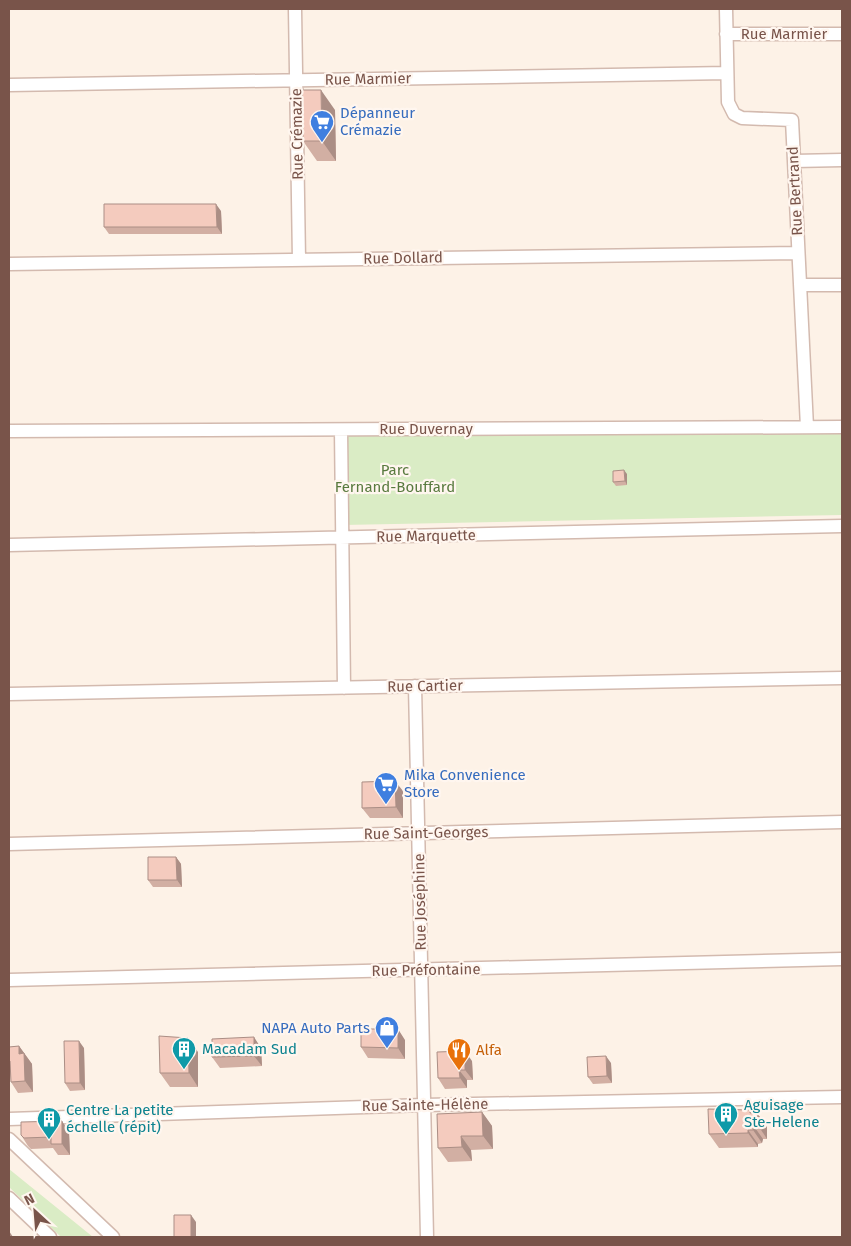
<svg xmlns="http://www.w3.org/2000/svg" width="851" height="1246" font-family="'Fira Sans',sans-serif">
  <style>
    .green { fill: #daecc5 }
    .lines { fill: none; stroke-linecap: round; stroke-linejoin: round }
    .minor-casing { stroke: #d3baaf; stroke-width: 15 }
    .minor { stroke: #fff; stroke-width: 12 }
    .wall { fill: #d2afa3 }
    .shaded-wall { fill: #ab8e85 }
    .building { fill: #f4cbbe; stroke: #ab8e85 }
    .labels { text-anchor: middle; stroke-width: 4.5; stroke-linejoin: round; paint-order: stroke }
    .street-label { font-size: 15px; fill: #79544a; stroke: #fff6ef }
    .shop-label { font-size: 15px; fill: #366cbe; stroke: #fff6ef; text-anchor: start }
    .park-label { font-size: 15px; fill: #587a3e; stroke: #fff6ef }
    .culture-label { font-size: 15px; fill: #0d838f; stroke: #fff6ef; text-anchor: start }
    .food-label { font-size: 15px; fill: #c56008; stroke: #fff6ef; text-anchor: start }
  </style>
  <rect width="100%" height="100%" fill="#fdf2e7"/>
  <path class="green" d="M842,431V515L343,525L345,434Z
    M9,1169L93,1237H61L9,1187Z"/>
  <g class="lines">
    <g class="minor-casing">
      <path id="minor" d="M295,9L299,260
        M726,9L728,102L734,114L742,118L792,120L807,427
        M726,34H842
        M9,85L727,73
        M794,161L842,160
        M9,264L798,253
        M800,285H842
        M341,430L344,688
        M9,431L842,427
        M9,545L842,526
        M415,686L427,1237
        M9,694L842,678
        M9,844L842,822
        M9,980L842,959
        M9,1119L424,1105L842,1097
        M9,1139L113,1237
        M9,1198L50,1237"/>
    </g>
    <use href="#minor" class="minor"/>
  </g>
  <path class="wall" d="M335,110L336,161H317L303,141Z
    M221,211L222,234H109L104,227Z
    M627,474V485L616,486L613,482Z
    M403,791V818H370L362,808Z
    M176,857L181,864L182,887H153L148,880Z
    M405,1040V1059L368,1058L361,1047Z
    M19,1046L32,1064L33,1092L18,1093L11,1082L10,1071L9,1072V1047Z
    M84,1048L85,1090L70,1091L65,1083Z
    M261,1048L262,1066L220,1068L212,1057Z
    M198,1052V1087H170L160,1073Z
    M472,1061L473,1080H467V1088L445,1089L438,1078Z
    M611,1063L612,1083L593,1084L588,1077Z
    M750,1110L752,1113H757L767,1127V1139H763L762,1143L758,1144V1147L719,1148L709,1134Z
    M482,1112L492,1126L493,1149L471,1150L472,1161L448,1162L438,1148Z
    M69,1132L70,1155H58L53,1148L31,1149L28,1146L21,1135Z"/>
  <path class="shaded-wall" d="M321,90L335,110L336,161L322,141Z
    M216,204L221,211L222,234L217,227Z
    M624,470L627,474V485L625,481Z
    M395,781L403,791V818L396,807Z
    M176,857L181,864L182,887L177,880Z
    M398,1029L405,1040V1059L398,1048Z
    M254,1037L261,1048L262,1066L254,1056Z
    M188,1038L198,1052V1087L189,1073Z
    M79,1041L84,1048L85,1090L80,1083Z
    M19,1046L32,1064L33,1092L25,1081L19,1054Z
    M465,1051L472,1061L473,1080L465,1070Z
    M606,1056L611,1063L612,1083L607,1076Z
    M459,1070L467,1080V1088L460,1078Z
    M750,1110L757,1120V1113L767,1127V1139L750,1113Z
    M482,1112L492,1126L493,1149L483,1136Z
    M62,1121L69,1132L70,1155L62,1144Z
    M753,1125L763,1139L762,1143L753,1130Z
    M748,1130L758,1144V1147L748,1133Z
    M461,1136L471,1150L472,1161L462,1147Z
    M191,1215L196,1222V1237H191Z
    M9,1231L13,1237H9Z"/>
  <path class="building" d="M302,90H321L322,141H303Z
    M104,204H216L217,227H104Z
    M624,470L625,481L613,482V471Z
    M395,781L396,807L362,808V782Z
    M148,857H176L177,880H148Z
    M361,1029H398V1048L361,1047Z
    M159,1036L188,1038L189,1073H160Z
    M254,1037V1056L212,1057V1039Z
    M64,1041H79L80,1083H65Z
    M19,1046V1054L24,1053L25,1081L11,1082L10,1061H9V1047Z
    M465,1051V1070H459L460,1078H438L437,1052Z
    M606,1056L607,1076L588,1077L587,1057Z
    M708,1109L750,1110V1113H757V1125H753V1130H748V1133L709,1134Z
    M482,1112L483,1136H461L462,1147L438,1148L437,1114Z
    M62,1121V1144H51V1137L24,1138L21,1135V1122Z
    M174,1215H191V1237H174Z"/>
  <defs>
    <g id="supermarket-pin" transform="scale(1.25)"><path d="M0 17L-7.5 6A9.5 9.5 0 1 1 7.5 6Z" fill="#3f7fe0" stroke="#fff6ef"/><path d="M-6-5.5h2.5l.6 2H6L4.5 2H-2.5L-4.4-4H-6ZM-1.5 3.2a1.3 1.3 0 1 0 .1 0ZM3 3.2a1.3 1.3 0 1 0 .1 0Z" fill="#fff"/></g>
    <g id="shop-pin" transform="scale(1.25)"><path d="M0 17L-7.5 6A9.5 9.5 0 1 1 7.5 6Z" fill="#3f7fe0" stroke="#fff6ef"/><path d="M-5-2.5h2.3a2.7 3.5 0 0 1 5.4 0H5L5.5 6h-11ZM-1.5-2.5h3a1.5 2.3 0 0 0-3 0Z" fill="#fff"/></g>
    <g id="building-pin" transform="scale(1.25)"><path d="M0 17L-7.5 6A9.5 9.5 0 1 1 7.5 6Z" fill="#0f9aa8" stroke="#fff6ef"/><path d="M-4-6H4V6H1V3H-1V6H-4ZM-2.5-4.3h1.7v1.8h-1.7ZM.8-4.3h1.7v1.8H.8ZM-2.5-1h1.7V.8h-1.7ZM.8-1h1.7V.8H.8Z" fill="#fff"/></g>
    <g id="restaurant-pin" transform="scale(1.25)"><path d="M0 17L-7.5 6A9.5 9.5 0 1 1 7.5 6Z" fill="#e8710a" stroke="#fff6ef"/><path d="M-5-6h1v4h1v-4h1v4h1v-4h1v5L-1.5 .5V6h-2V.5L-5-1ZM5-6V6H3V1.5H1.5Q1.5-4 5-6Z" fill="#fff"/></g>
  </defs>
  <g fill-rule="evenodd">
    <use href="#supermarket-pin" x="322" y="122"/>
    <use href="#supermarket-pin" x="386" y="784"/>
    <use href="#shop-pin" x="387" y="1028"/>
    <use href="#building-pin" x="184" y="1049"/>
    <use href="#restaurant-pin" x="459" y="1050"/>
    <use href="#building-pin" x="726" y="1114"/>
    <use href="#building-pin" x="49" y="1119"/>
  </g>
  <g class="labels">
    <g class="street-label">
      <text x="784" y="39">Rue Marmier</text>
      <text transform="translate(368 79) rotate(-1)" y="5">Rue Marmier</text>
      <text transform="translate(297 134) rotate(-91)" y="5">Rue Crémazie</text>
      <text transform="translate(795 191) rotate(-93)" y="5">Rue Bertrand</text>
      <text transform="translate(403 258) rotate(-1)" y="5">Rue Dollard</text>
      <text x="426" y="434">Rue Duvernay</text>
      <text transform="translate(426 536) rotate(-1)" y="5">Rue Marquette</text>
      <text transform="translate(425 686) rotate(-1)" y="5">Rue Cartier</text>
      <text transform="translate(426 833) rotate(-1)" y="5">Rue Saint-Georges</text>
      <text transform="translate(420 902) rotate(-91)" y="5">Rue Joséphine</text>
      <text transform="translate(426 970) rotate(-1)" y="5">Rue Préfontaine</text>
      <text transform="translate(425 1105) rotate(-1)" y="5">Rue Sainte-Hélène</text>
    </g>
    <g class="shop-label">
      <text x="340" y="118">Dépanneur<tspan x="340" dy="17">Crémazie</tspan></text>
      <text x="404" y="780">Mika Convenience<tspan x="404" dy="17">Store</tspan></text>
      <text x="370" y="1033" text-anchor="end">NAPA Auto Parts</text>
    </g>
    <g class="park-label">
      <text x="395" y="475">Parc<tspan x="395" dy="17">Fernand-Bouffard</tspan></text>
    </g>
    <g class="culture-label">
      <text x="202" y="1054">Macadam Sud</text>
      <text x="744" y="1110">Aguisage<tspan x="744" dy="17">Ste-Helene</tspan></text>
      <text x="66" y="1115">Centre La petite<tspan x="66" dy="17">échelle (répit)</tspan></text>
    </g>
    <g class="food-label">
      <text x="476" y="1055">Alfa</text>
    </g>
  </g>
  <rect width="851" height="1246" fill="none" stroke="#79544a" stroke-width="20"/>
  <g transform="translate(35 1211) rotate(334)" stroke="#fff6ef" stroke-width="4" paint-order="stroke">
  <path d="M0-4L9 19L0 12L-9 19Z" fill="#79544a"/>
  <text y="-8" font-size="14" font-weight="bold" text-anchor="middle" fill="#79544a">N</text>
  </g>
</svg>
